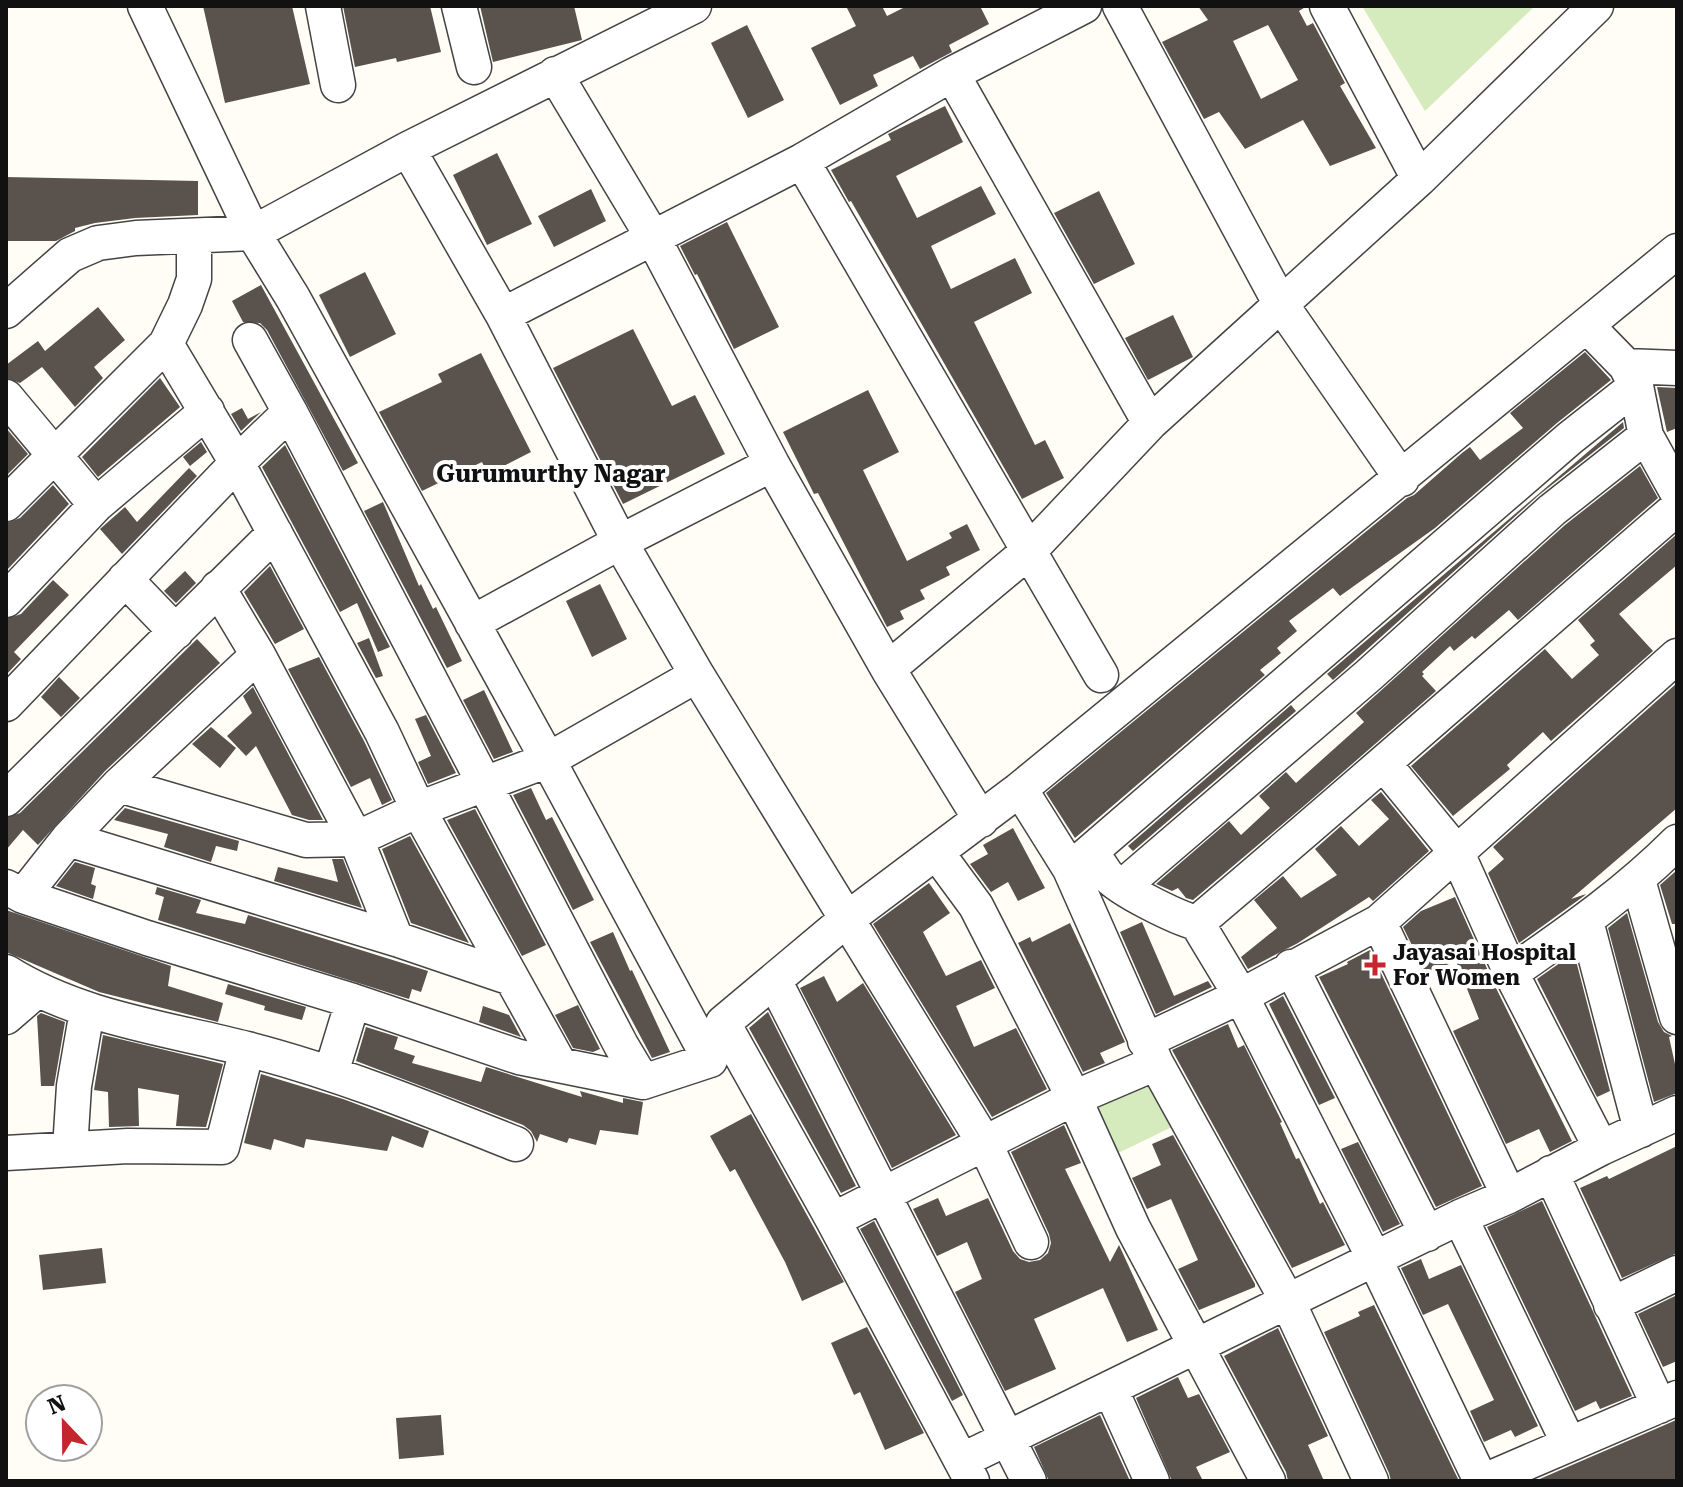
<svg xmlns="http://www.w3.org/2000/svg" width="1683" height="1487" font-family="'Roboto Serif',serif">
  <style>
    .green { fill: #d5ebbd }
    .building { fill: #5a524d; fill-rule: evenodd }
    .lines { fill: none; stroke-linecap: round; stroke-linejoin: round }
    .minor-casing { stroke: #444; stroke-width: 37 }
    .minor { stroke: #fff; stroke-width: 34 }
    .poi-dot { fill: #c4262e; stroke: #fff; stroke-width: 3 }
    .labels { text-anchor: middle; stroke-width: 8; stroke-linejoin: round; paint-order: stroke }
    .poi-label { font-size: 22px; font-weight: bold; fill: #111; stroke: #fff; text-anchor: start }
    .neighbourhood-label { font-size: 24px; font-weight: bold; fill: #111; stroke: #fff }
  </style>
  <rect width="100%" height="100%" fill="#fffdf5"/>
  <path class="green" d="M1362,6H1535L1425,111Z
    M1151,1075L1176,1125L1110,1157L1086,1106Z"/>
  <path class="building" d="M203,6H292L310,84L225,103Z
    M343,6H430L441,52L397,62L396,58L355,67Z
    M480,6H574L582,40L493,62Z
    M846,6H882L887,16L907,6H980L989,24L949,45L952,52L920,69L913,56L873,75L878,86L840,105L811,48L856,26Z
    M1198,6H1307L1299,11L1307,26L1313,23L1345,83L1340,86L1376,148L1330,166L1303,120L1245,149L1219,112L1204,119L1162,42L1208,20ZM1268,25L1298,80L1261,99L1233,41Z
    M747,25L784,100L748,118L711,43Z
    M945,106L963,142L896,176L917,218L981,186L996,214L931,246L951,289L1015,258L1032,293L974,322L1035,445L1045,440L1064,478L1022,499L851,201L849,202L831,170L891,140L888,134Z
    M497,153L532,224L487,245L453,175Z
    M6,177L198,181V215L135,218L95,223L75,228V231L56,241H6Z
    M591,189L606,221L554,247L538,216Z
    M1099,191L1135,264L1094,284L1054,213Z
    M727,222L779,327L734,349L697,274L695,275L680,246Z
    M365,272L396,334L350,357L319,295Z
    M261,285L358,463L343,471L267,330L260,323L243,322L232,301Z
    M98,307L125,340L94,367L103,378L75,407L42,367L20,383L6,378V365L38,341L45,351Z
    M1173,315L1193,357L1148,380L1125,338Z
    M633,329L672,406L695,395L725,454L623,504L553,368Z
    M1585,352L1611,380L1557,423L1435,528L1340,596L1333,588L1289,621L1297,631L1277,648L1281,653L1260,670L1265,675L1075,838L1046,793L1407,498L1414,495L1462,453L1470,447L1480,460L1523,428L1510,413Z
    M481,353L531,452L488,474L482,462L422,491L379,412L442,382L438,374Z
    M160,378L180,407L98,477L82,457Z
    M1657,387L1677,388V428L1667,432Z
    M868,390L899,452L863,470L907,561L952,538L949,533L967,524L980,550L946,567L950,575L920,590L925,599L900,611L904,619L887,627L818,493L814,494L783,432Z
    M242,408L248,419L261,412L241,431L231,414Z
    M1623,422L1624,428L1539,495L1333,680L1327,674Z
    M6,428L28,454L6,476Z
    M201,442L207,452L190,466L183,457Z
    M285,445L390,647L378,652L357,603L340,612L262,467Z
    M1640,466L1658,498L1518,620L1509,610L1475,639L1472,636L1454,651L1450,646L1422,672L1424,674L1422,676L1436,691L1305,805L1193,900L1186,898L1178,888L1172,891L1156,884L1229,821L1241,835L1270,808L1259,796L1286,772L1296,783L1364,722L1356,713L1565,525Z
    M189,468L197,476L122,554L100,529L125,507L137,522Z
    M53,485L69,504L6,571V523L20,518Z
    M383,502L419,586L421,584L433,609L436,607L462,661L447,668L364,511Z
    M1677,534V565L1619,614L1653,651L1551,741L1543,732L1507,765L1510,769L1453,816L1411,766L1545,649L1572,679L1599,655L1590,645L1595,641L1578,620Z
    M270,566L304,629L275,644L244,592Z
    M185,571L196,583L176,603L164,591Z
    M53,580L69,595L14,652L21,659L6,675V619L21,614Z
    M600,584L627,639L592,657L566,601Z
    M369,638L383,676L376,678L357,643Z
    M197,639L220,663L105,771L38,845L23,830L6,850V818L20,813Z
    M319,657L364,741L392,800L382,805L370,778L351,787L288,669Z
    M59,677L80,698L61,717L41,697Z
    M1677,683V808L1571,899L1586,894L1584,896L1519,943L1488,873L1504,859L1493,847Z
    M253,687L323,820H309L292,815L256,746L246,756L227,736L252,713L243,696Z
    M484,690L513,752L494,759L463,700Z
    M1291,705L1296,711L1133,851L1128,846Z
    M426,715L456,773L428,784L418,762L431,756L415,719Z
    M211,727L236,748L220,768L192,744Z
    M531,788L546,820L552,817L594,900L573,910L513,795Z
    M1381,792L1429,851L1373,901L1369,897L1298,943L1248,969L1241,957L1277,928L1254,900L1283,876L1301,898L1337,875L1315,849L1341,826L1359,846L1389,819L1371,800Z
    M125,808L239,841L237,851L216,846L211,862L164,847L168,834L114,820Z
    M475,809L546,945L522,956L447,820Z
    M1013,828L1045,888L1018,901L1008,882L991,892L970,864L988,854L983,845Z
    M410,836L469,943L411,923L382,849Z
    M332,859H343L362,908L274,881L278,867L338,882Z
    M75,862L95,868L91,884L96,886L93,899L56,886Z
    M1677,870V924H1672L1660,885Z
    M929,883L950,913L923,932L946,976L981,960L995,988L956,1006L974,1047L1016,1028L1047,1089L992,1117L873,924Z
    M157,887L201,900L196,913L245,924L248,915L428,971L421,992L412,989L409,999L158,920L164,897L155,894Z
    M1455,897L1493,982L1572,1141L1550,1152L1539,1129L1506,1144L1453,1031L1479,1019L1456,961L1426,974L1403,927L1421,911Z
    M6,910L171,966L168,986L223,1003L218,1022L99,992L6,952Z
    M1627,913L1658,1022L1664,1032L1672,1036L1669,1037L1677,1073V1093L1654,1102L1608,928Z
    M1142,922L1174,996L1208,981L1212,987L1156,1014L1120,932Z
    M1070,923L1125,1042L1100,1053L1105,1063L1083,1072L1018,943L1030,937L1032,942Z
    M613,932L630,971L632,970L670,1052L652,1058L590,942Z
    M1370,950L1482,1186L1436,1207L1319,977L1348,964L1347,962Z
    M1574,953L1610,1091L1597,1097L1537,979Z
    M824,976L837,1002L863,983L956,1135L892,1168L800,988Z
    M228,984L306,1007L302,1020L264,1010L265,1006L225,994Z
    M1283,996L1335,1098L1319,1105L1269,1004Z
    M578,1005L600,1049L593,1052L573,1048L555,1015Z
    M483,1006L509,1015L521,1037L479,1022Z
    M768,1012L856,1186L841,1193L749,1028Z
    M41,1013L65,1022L54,1086H41L37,1016Z
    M1228,1024L1238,1048L1244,1045L1282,1122L1280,1123L1296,1159L1299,1158L1320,1204L1323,1202L1345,1245L1292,1268L1172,1050Z
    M366,1027L398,1037L394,1049L415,1056L412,1063L481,1082L486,1067L582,1097L580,1091L623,1103V1098L643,1102L638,1135L600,1130L596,1145L569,1138L567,1143L540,1134L537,1142L531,1131L523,1125L356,1061Z
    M103,1035L223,1064L206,1127L176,1126L179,1095L138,1088L139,1126L109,1127L108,1092L94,1090Z
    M261,1074L343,1099L429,1131L423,1148L392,1136L387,1151L306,1139L304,1148L274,1139L271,1150L244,1143Z
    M751,1114L844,1282L802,1301L785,1262L735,1169L730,1172L710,1136Z
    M1064,1125L1081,1163L1065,1169L1110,1262L1119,1245L1158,1330L1127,1342L1103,1288L1034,1319L1056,1369L1005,1391L955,1292L982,1279L967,1242L937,1256L913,1209L938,1198L946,1216L988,1198L1013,1251L1020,1259L1029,1262L1040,1260L1048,1253L1051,1243L1049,1234L1011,1152Z
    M1173,1135L1255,1284V1287L1199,1310L1178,1269L1198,1260L1171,1199L1147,1209L1132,1178L1161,1165L1152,1144Z
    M1358,1142L1400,1224L1383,1232L1341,1149Z
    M1677,1146V1253L1622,1278L1580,1188L1607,1176L1609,1179Z
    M1542,1201L1632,1396L1600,1409L1596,1401L1575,1411L1487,1227Z
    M874,1221L963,1395L952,1401L860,1229Z
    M102,1248L106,1283L43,1290L39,1255Z
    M1421,1259L1429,1279L1461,1265L1538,1426L1515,1437L1511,1430L1484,1442L1470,1411L1494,1400L1448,1304L1423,1315L1401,1268Z
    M1677,1295V1361L1663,1367L1638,1314Z
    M1374,1305L1459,1481H1391L1389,1473L1324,1332L1360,1316L1358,1312Z
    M867,1327L924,1433L885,1450L860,1392L854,1395L831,1343Z
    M1278,1328L1328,1436L1308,1445L1324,1481H1288L1286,1472L1224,1356Z
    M1178,1377L1188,1398L1199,1394L1230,1452L1196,1467L1203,1481H1172L1136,1398Z
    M441,1415L444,1455L399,1459L396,1418Z
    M1100,1415L1130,1481H1049L1034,1447Z
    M1676,1420L1677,1481H1535L1667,1424Z"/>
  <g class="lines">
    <g class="minor-casing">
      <path id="minor" d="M145,6L253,233L293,298L548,760L710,1060
        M323,6L338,85
        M459,6L474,67
        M1120,6L1280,303L1402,479
        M1327,6L1419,179
        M555,74L652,236L772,464L888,669L981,820
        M952,74L1150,423
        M408,149L503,315L620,542L697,675L985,1144L1031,1242
        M802,161L1101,675
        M6,311L70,255L98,243L136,238L253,233L408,149L694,6
        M503,315L802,161L952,74L1084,6
        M1587,326L1626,366L1636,386L1646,436L1677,492
        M250,340L290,412
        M166,344L185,305L194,279V237
        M1626,366L1677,368
        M6,397L96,505
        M6,504L166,344L237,463L382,732L419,811L560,1065
        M125,579L176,632
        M218,588L258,655L356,839L396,939
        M6,600L96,505L207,411
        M472,623L620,542L772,464
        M888,669L1029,551L1150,423L1419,179L1596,6
        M6,704L237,463L290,412L621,1045L643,1082
        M1384,764L1457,853L1511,973L1601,1148
        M119,785L306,840L356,839L429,805L548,760L697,675
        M1020,789L1070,869L1156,1063L1288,1302L1371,1481
        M6,799L275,533
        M68,839L396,939L511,978
        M1092,852C1096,859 1101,867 1106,874C1120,890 1177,918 1197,923L1241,996L1375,1260L1481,1481
        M937,853L976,906L1074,1098L1133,1228L1268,1481
        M1074,866L1570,438L1636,386
        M1638,880L1677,1017
        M6,887L23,896L147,938L353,1001L519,1057L643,1082L710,1060L723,1023L847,919L1020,789L1677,251
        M1122,887L1369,675L1552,510L1646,436
        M23,896L68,839L119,785L258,655
        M1586,921L1641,1130
        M1379,922L1509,1196
        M1197,923C1359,786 1517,646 1677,508
        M1291,967L1427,1234
        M6,972C79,1018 165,1028 247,1049C340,1073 428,1109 516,1144
        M1511,973C1571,931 1626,893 1677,842
        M775,982L1029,1481
        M6,1017L36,991
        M723,1023L833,1220L972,1481
        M1145,1041L1241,996L1379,922L1677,656
        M331,1073L353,1001
        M70,1149L74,1086L87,1011
        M6,1153L128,1146L222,1147L247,1049
        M1551,1173L1659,1406
        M1460,1217L1569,1444
        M833,1220L1074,1098L1156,1063
        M1611,1305L1677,1273
        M1110,1388L1152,1481
        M963,1460L1460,1217L1509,1196L1601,1148L1677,1113
        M1484,1481L1677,1398"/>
    </g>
    <use href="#minor" class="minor"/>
  </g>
  <path class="poi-dot" d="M1371 953h8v8h8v8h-8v8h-8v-8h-8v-8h8z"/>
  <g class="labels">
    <g class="poi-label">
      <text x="1393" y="960">Jayasai Hospital<tspan x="1393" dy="25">For Women</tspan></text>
    </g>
    <g class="neighbourhood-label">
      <text x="551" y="482">Gurumurthy Nagar</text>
    </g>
  </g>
  <rect width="1683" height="1487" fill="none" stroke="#111111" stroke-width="16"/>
  <g transform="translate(64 1423) rotate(338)"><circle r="38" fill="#ffffff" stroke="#a0a0a0" stroke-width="2"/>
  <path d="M0-6L14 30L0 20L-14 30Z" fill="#c4262e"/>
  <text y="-12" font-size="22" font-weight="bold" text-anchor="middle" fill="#111111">N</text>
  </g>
</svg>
